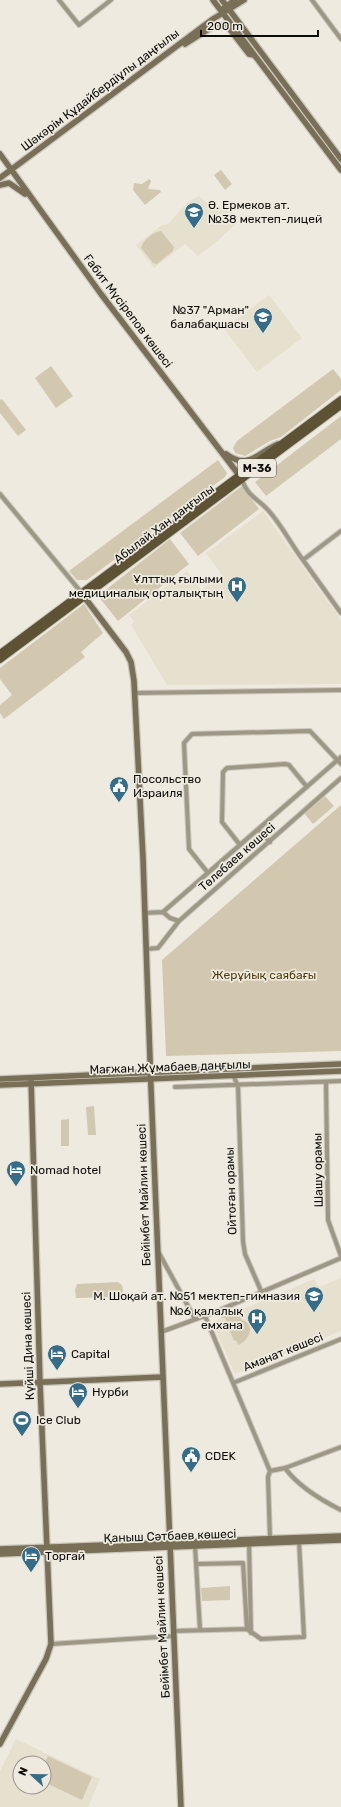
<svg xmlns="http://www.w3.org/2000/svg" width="341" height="1807" font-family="Rubik,sans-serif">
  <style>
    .built { fill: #e6e0ce; fill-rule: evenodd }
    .green { fill: #d2c8b0 }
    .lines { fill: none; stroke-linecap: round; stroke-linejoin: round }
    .street-casing { stroke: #cac6bd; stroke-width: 6 }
    .secondary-casing { stroke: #cac6bd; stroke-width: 8 }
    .primary-casing { stroke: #cac6bd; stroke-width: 8 }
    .street { stroke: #9d9786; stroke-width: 4 }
    .secondary { stroke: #786f56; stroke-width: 5.5 }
    .primary { stroke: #5e5235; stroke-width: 6 }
    .labels { text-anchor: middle; stroke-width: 3.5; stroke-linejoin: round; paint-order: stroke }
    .shield { fill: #eeeadf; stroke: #504f49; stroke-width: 1 }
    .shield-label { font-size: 11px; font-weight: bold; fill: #0d0c09 }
    .street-label { font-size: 12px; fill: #0d0c09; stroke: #eeeadf }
    .poi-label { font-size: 12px; fill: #0d0c09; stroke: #eeeadf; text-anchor: start }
    .park-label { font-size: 12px; fill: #4e3d0b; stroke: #eeeadf }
  </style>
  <rect width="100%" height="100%" fill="#eeeadf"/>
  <path class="built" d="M199,196L216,211L226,204L239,221L214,244L198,256L185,244L154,268L136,245L162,225L168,224L188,202Z
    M269,295L302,338L257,372L224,329Z
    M263,511L341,620V684L167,685L131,625L134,622L129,615L187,571L201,590L222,575L206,553Z
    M341,1278V1331L235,1374L212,1322L314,1279L319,1287Z
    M16,1739L100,1779L88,1807H0V1771ZM20,1763H44V1787H20Z"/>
  <path class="green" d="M221,170L232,184L225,190L214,175Z
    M149,179L151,181L148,189L160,190L161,192L145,205L133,190L134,183L142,184Z
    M161,231L174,247L173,251L157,264L153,263L141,248C143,240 153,232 161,231Z
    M51,366L73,396L56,408L35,378Z
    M333,369L341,379V390L281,437L270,441L245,456L235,453L233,448L237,441Z
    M2,399L26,430L18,436L0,413V400Z
    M341,416V439L266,496L255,482Z
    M218,460L227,473L225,477L87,580H77L69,571Z
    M242,486L259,509L198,556L180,533Z
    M170,539L189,564L118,621L98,596Z
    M84,604L103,633L81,652L85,657L4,719L0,713V705L12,695L0,679V668Z
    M324,795L334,806L313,824L304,813Z
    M341,805V1051L166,1056L162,960Z
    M94,1106L96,1135H88L86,1107Z
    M69,1119V1146H61V1120Z
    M118,1282L122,1285C123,1290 124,1295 120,1297L76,1298L75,1290L77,1284Z
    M237,1311L242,1320C257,1325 248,1342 238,1345L236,1340L234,1341L225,1318H220Z
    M230,1586V1600L202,1601L201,1588Z
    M48,1756L92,1777L82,1800L44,1782V1764Z"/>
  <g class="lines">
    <g class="street-casing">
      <path id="street" d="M59,0L79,25L111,0
        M312,0L341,39
        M242,479C246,495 258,499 268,510C281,524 291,544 303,560L341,531
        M0,494L81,592
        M303,560L341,613
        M135,693L341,690
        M258,829L270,842
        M240,845L222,822L223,772L227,768L285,764L289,765L307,787
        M208,873L189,849L184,743L192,734L310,731L341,764
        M163,912L170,918L179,921
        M145,913L163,912L341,757
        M147,949L158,948L179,921L341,778
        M233,1075L238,1086L243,1241L245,1254L262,1293
        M326,1082L328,1220L341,1256
        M175,1087L341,1081
        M159,1253L195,1319
        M205,1316L270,1471L268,1477L270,1538
        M161,1332L215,1312L341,1258
        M233,1383L341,1339
        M285,1468C298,1486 321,1500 341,1510
        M270,1471L285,1468L341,1447
        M249,1542L251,1633
        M195,1546L200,1630
        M197,1564L243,1563L247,1629
        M174,1631L247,1629L261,1639L304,1637L299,1541
        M51,1644L174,1636"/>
    </g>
    <g class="secondary-casing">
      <path id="secondary" d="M213,0L341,170
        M222,0L341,159
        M224,8L235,0
        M185,44L212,27L224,25L229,28L249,54L254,55
        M0,154L101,294L242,479
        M0,178L213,19L244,0
        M0,185L9,183L25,194
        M226,454C249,471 258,452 278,444
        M82,594L126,652L131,662L134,681L143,858L151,1088L181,1807
        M0,1079L341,1064
        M0,1085L341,1071
        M0,1384L163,1377
        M0,1549L341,1536
        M0,1554L341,1540
        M0,1744L46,1659L51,1644L40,1383L31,1078"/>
    </g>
    <g class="primary-casing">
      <path id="primary" d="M0,653L341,399
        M0,660L341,406"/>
    </g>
    <use href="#street" class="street"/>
    <use href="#secondary" class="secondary"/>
    <use href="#primary" class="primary"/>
  </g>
  <defs>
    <g id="school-pin" transform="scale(1)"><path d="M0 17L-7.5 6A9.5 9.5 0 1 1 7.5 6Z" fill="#366c87" stroke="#eeeadf"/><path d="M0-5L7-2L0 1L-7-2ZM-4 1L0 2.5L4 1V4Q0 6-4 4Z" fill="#fff"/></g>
    <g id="hospital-pin" transform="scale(1)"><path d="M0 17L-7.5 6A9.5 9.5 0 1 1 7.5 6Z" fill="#366c87" stroke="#eeeadf"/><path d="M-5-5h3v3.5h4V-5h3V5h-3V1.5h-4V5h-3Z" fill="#fff"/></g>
    <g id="civic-pin" transform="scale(1)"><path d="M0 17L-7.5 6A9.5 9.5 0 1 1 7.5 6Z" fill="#366c87" stroke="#eeeadf"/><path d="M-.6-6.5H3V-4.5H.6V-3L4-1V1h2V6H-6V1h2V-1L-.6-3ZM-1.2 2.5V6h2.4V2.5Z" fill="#fff"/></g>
    <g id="hotel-pin" transform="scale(1)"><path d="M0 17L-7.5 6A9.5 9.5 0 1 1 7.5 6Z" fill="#366c87" stroke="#eeeadf"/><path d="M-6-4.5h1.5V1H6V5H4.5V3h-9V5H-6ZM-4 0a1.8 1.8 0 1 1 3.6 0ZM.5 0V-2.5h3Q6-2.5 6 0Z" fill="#fff"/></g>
    <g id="stadium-pin" transform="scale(1)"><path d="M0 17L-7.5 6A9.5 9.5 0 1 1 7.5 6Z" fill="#366c87" stroke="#eeeadf"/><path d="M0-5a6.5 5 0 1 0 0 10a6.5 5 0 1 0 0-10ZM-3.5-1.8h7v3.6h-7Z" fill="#fff"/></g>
  </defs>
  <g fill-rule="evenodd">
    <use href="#school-pin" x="194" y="212"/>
    <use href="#school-pin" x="263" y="317"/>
    <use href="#hospital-pin" x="237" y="586"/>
    <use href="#civic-pin" x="119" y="786"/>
    <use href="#hotel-pin" x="16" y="1170"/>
    <use href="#school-pin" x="314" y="1296"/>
    <use href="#hospital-pin" x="257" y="1318"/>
    <use href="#hotel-pin" x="57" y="1354"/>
    <use href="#hotel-pin" x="78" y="1392"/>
    <use href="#stadium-pin" x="22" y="1420"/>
    <use href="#civic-pin" x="191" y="1456"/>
    <use href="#hotel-pin" x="31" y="1556"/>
  </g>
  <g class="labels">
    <rect class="shield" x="238" y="459" width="38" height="18" rx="3"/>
    <g class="shield-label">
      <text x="257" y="472">M-36</text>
    </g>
    <g class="street-label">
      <text transform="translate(100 90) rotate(-37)" y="4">Шәкәрім Құдайбердіұлы даңғылы</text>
      <text transform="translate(128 311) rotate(53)" y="4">Ғабит Мүсірепов көшесі</text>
      <text transform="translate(164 524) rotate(-37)" y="4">Абылай Хан даңғылы</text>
      <text transform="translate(237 857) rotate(-41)" y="4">Төлебаев көшесі</text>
      <text transform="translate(170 1067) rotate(-2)" y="4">Мағжан Жұмабаев даңғылы</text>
      <text transform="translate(318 1170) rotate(-91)" y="4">Шашу орамы</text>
      <text transform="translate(231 1191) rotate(-92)" y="4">Ойтоған орамы</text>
      <text transform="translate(144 1195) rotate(-92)" y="4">Бейімбет Майлин көшесі</text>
      <text transform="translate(28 1346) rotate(-92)" y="4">Күйші Дина көшесі</text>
      <text transform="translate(283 1352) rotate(-22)" y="4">Аманат көшесі</text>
      <text transform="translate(170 1536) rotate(-2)" y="4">Қаныш Сәтбаев көшесі</text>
      <text transform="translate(162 1627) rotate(-93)" y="4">Бейімбет Майлин көшесі</text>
    </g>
    <g class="poi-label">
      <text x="208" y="209">Ә. Ермеков ат.<tspan x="208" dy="14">№38 мектеп-лицей</tspan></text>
      <text x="249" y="314" text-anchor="end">№37 "Арман"<tspan x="249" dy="14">балабақшасы</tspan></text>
      <text x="223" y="583" text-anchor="end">Ұлттық ғылыми<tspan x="223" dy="14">медициналық орталықтың</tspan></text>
      <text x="133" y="783">Посольство<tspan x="133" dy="14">Израиля</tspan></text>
      <text x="30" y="1174">Nomad hotel</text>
      <text x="300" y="1300" text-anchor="end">М. Шоқай ат. №51 мектеп-гимназия</text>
      <text x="243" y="1315" text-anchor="end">№6 қалалық<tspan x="243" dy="14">емхана</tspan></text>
      <text x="71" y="1358">Capital</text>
      <text x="92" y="1396">Нурби</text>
      <text x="36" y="1424">Ice Club</text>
      <text x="205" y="1460">CDEK</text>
      <text x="45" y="1560">Торгай</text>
    </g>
    <g class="park-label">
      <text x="264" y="979">Жерұйық саябағы</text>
    </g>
  </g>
  <g transform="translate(32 1775) rotate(292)"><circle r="19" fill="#eeeadf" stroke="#949189"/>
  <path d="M0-3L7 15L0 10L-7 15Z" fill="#366c87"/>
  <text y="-6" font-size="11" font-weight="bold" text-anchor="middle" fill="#0d0c09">N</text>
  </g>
  <path d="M201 30v6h117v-6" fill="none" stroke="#0d0c09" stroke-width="2"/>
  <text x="207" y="30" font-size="12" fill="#0d0c09" stroke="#eeeadf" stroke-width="3" paint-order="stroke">200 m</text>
</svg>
